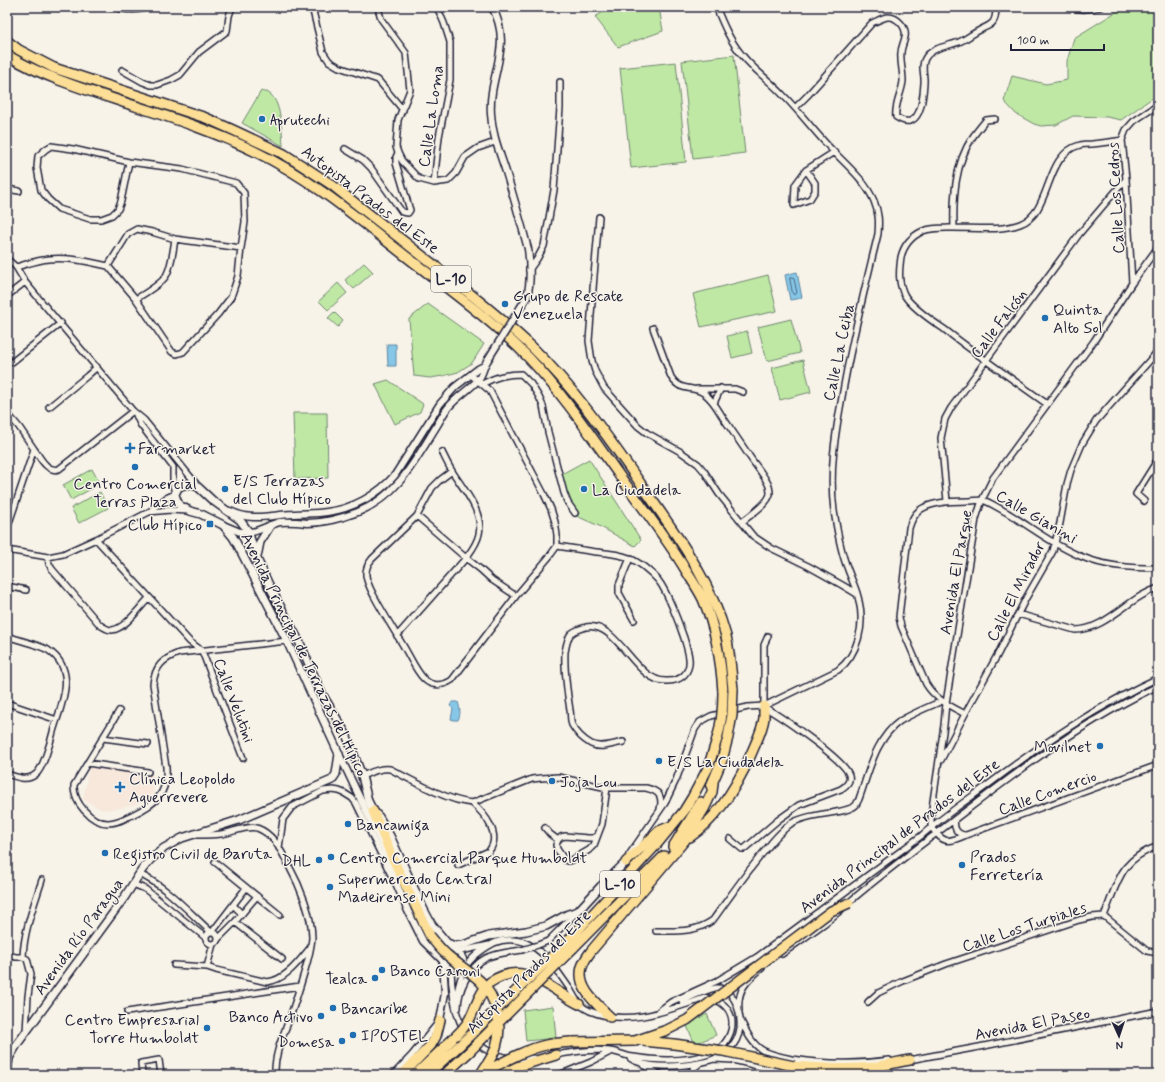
<svg xmlns="http://www.w3.org/2000/svg" width="1165" height="1082" font-family="Mynerve,sans-serif">
  <style>
    .built { fill: #f8e7db }
    .green { fill: #bfe8a4; stroke: #708570 }
    .water { fill: #86c7e7; stroke: #5e85a2 }
    .lines { fill: none; stroke-linecap: round; stroke-linejoin: round }
    .shore { stroke: #4a6480; stroke-width: 1 }
    .minor-casing { stroke: #22223b; stroke-width: 8 }
    .tertiary-casing { stroke: #22223b; stroke-width: 9 }
    .secondary-casing { stroke: #22223b; stroke-width: 10 }
    .motorway-casing { stroke: #22223b; stroke-width: 12 }
    .minor { stroke: #f7f3e8; stroke-width: 5 }
    .tertiary { stroke: #f7f3e8; stroke-width: 6 }
    .secondary { stroke: #f7f3e8; stroke-width: 7 }
    .motorway { stroke: #fcde96; stroke-width: 9 }
    .minor-bridge-casing { stroke: #22223b; stroke-width: 8; stroke-linecap: butt }
    .tertiary-bridge-casing { stroke: #22223b; stroke-width: 9; stroke-linecap: butt }
    .motorway-bridge-casing { stroke: #22223b; stroke-width: 12; stroke-linecap: butt }
    .minor-bridge { stroke: #f7f3e8; stroke-width: 5 }
    .tertiary-bridge { stroke: #f7f3e8; stroke-width: 6 }
    .motorway-bridge { stroke: #fcde96; stroke-width: 9 }
    .poi-dot { fill: #1f6fb2; stroke: #f7f3e8; stroke-width: 1.5 }
    .labels { text-anchor: middle; stroke-width: 3; stroke-linejoin: round; paint-order: stroke }
    .shield { fill: #f7f3e8; stroke: #62616f; stroke-width: 1 }
    .shield-label { font-size: 15px; font-weight: bold; fill: #22223b }
    .street-label { font-size: 16px; fill: #22223b; stroke: #f7f3e8 }
    .poi-label { font-size: 16px; fill: #22223b; stroke: #f7f3e8; text-anchor: start }
  </style>
  <rect width="100%" height="100%" fill="#f7f3e8"/>
  <filter id="ink" filterUnits="userSpaceOnUse"><feTurbulence type="fractalNoise" baseFrequency=".025" numOctaves="2"/><feDisplacementMap in="SourceGraphic" scale="8" xChannelSelector="R" yChannelSelector="G"/><feConvolveMatrix kernelMatrix="1 2 1 2 8 2 1 2 1" color-interpolation-filters="sRGB"/></filter>
  <g filter="url(#ink)">
    <path class="built" d="M89,768L155,776L154,793L146,801L122,808L102,810L83,799Z"/>
    <path class="green" d="M612,7H659L663,31L618,47L595,17Z
      M1124,7H1158V94L1121,120L1107,117L1073,116L1056,125L1041,126L1034,124L1016,114L1004,101L1012,76L1046,84L1067,80V61L1074,38Z
      M734,55L745,153L693,159L682,61Z
      M676,62L686,162L631,168L620,68Z
      M261,91C263,92 265,92 267,92C282,99 282,133 283,146L242,123Z
      M364,263L373,272L354,289L345,280Z
      M768,275L777,311L701,327L693,294Z
      M338,283L347,293L328,310L319,301Z
      M428,304L484,344L472,363L458,372L443,376L430,378L414,376L409,319Z
      M334,312L343,321L338,327L328,318Z
      M791,319L800,353L767,361L758,327Z
      M747,331L752,353L732,358L727,336Z
      M803,360L811,392L780,400L772,368Z
      M388,380L423,404L420,412L395,424L375,384Z
      M293,413H327L328,478L295,479Z
      M589,459L641,540L635,546L599,526L572,514L563,502L558,476Z
      M92,469L100,484L71,500L63,485Z
      M100,492L108,508L79,523L71,508Z
      M553,1006L556,1038L526,1041L523,1010Z
      M707,1014L716,1035L695,1044L686,1024Z"/>
    <path class="water" d="M797,272L802,298L790,300L785,275Z
      M387,344H396V366H388Z
      M452,702H458C460,708 461,714 458,720H454L451,719L453,709L450,706Z"/>
    <g class="lines">
      <path class="shore" d="M790,278H792L794,279L797,293L795,295L793,294Z"/>
      <g class="minor-casing">
        <path id="minor" d="M112,7C126,10 137,11 151,7
          M312,7L323,52L329,61L339,67L378,80L403,110
          M378,7L381,19L406,53L410,90L398,120L396,147L398,153L402,161L419,179L434,183L448,181L456,173L465,157L478,148L495,142
          M1068,7C1078,10 1089,10 1100,7
          M122,70L143,82L151,85H157L171,80L180,75L199,52L227,31L229,16L232,7
          M795,108L807,96L872,23C877,21 882,18 887,17C897,16 907,27 905,37C904,43 901,47 901,53C900,62 903,71 903,81C902,93 894,105 896,117C920,133 923,100 924,83C925,75 920,65 926,57C933,47 949,46 959,42C967,39 973,33 980,30C985,27 990,26 993,22C996,18 996,12 996,7
          M345,149L363,160L371,168L402,212L408,213L410,210L409,207L396,163V157L398,153
          M806,170L815,183V191L810,199L794,205L795,185L806,170L834,152
          M434,183L439,137L450,80V42L444,23L437,7
          M7,189L19,191
          M599,217L594,276L589,341L592,361L595,371L604,388L638,426L647,433L681,452L698,464L704,471L719,494L753,536L771,548L808,566L842,585L857,594
          M954,228C953,197 955,164 972,138C976,132 981,126 986,120L995,119
          M7,259L16,267L25,282L133,411L144,420L198,486
          M108,266L128,234L137,229L152,232L175,239L241,248
          M16,267C27,264 38,260 49,259C69,257 89,262 108,266L136,299L172,352L177,354L183,352L218,314L231,297L238,276L241,248L245,222L244,193L236,183L182,169L129,162L73,149L51,146L46,149L38,156L37,168L41,190L48,199L59,209L90,219H101L112,215L118,209L121,201L129,162
          M529,270L537,259L544,246L554,190L560,108V82
          M1132,283L1126,179L1122,140L1126,130L1134,121L1158,105
          M7,296L25,282
          M136,299C144,294 161,284 166,276C172,265 173,251 175,239
          M653,328L671,377C682,394 692,384 705,394C713,400 717,408 722,416C731,429 739,441 748,454C754,464 762,472 767,482C769,485 770,490 770,494C768,504 750,515 742,522
          M12,362L61,323
          M482,384C496,377 505,374 521,374L531,384L539,397L543,406L548,432L564,493L568,503L575,513
          M697,389H735L743,392
          M714,403L721,388
          M1047,404C1012,379 977,355 944,329C932,321 912,307 905,296C898,284 899,271 901,257C904,245 912,236 923,231C931,228 940,228 947,228C969,227 999,232 1020,224C1053,212 1043,155 1080,145C1083,144 1088,144 1092,144C1102,143 1112,142 1122,140
          M49,407L87,376L97,367
          M7,413L19,427L34,449L7,529
          M34,449C40,457 47,473 59,469L133,411
          M452,471L440,480L432,488L417,516L372,559C361,572 367,582 374,596C383,613 394,630 404,647C410,657 416,671 424,679C432,687 443,686 452,680L516,596L549,557L557,546V535L555,522L551,509L544,494L490,391L471,375
          M947,501L941,438L945,419L951,408L1080,233L1126,179
          M1144,501L1136,494L1158,459
          M149,512L170,510L188,511
          M417,516L466,558L480,569L492,580L516,596
          M96,539L190,642L202,651
          M557,546C570,548 583,550 596,552C607,553 619,554 629,558C639,562 651,572 658,580C667,591 679,623 684,638C687,649 694,665 684,675C680,679 674,681 668,681C635,684 619,621 586,627C580,629 574,630 570,635C567,640 566,647 565,652C564,671 567,691 570,710C571,714 570,720 572,725C576,732 584,740 591,744C600,749 614,744 623,742
          M7,550L48,557L63,554L96,539L149,512L166,498L175,494L173,485V467L140,424L136,415
          M48,557L49,564L52,569L100,625C104,627 107,630 112,630C125,629 140,607 149,598
          M630,558L619,585V593L634,620
          M7,586L26,590
          M1018,614L1075,630C1100,630 1120,608 1141,596C1146,593 1152,590 1158,588
          M7,636C18,640 39,645 48,650C79,671 61,704 53,732C51,740 43,769 36,774C27,782 17,777 7,774
          M397,636L466,558C471,551 477,544 479,534C484,512 463,489 452,471C448,465 445,458 442,452
          M202,651L243,758
          M7,703L57,720
          M764,706V645L768,636
          M119,711L74,785C73,802 91,823 108,823C117,823 124,819 132,815C155,804 168,795 166,767L153,684C155,666 163,659 179,653L287,641
          M965,714C950,706 935,699 926,684L901,626L899,617L909,528C914,511 922,506 939,503C949,501 959,501 969,501C973,501 978,500 982,500C988,501 1000,509 1006,512C1031,527 1053,545 1080,556C1105,567 1131,568 1158,568
          M103,738L148,744
          M941,760L965,714L999,652L1026,598L1053,551L1060,523L1067,484L1071,470L1082,444L1096,421L1158,351
          M87,763L148,772
          M362,776C372,772 379,768 390,769C413,781 448,801 472,803L532,779L541,778L558,777L607,788H646C659,791 663,796 660,809
          M955,819C953,828 957,835 966,835L1158,765
          M545,828L550,834L558,840
          M197,835C205,835 213,835 221,834C231,833 247,825 257,828C274,834 281,851 289,866C300,886 312,915 312,938C311,949 308,960 305,970C300,987 295,1003 289,1020C282,1038 274,1055 275,1075
          M966,835C947,843 944,844 931,827V815L944,725L946,703L976,519L982,500L993,478L1094,341L1132,283L1158,247
          M597,836L593,838H588L565,836L561,837L558,840L556,845L557,849L563,858L567,861L572,860L589,850L594,845L602,824L607,788
          M730,839L742,849H744L778,820L799,805L841,789C846,786 851,782 849,775C845,760 780,716 764,707
          M279,848L283,819L292,807L323,791L333,790L339,791L344,793L352,798L356,803L391,875
          M629,855L665,803L676,780L691,740L695,729L700,722L711,716L748,707L764,706L838,670C858,655 865,625 859,601C857,589 851,579 847,567C840,550 837,529 834,511C829,472 835,435 842,397C851,342 865,288 878,234C879,222 879,213 874,201C866,182 849,167 834,152C816,134 801,113 783,95C770,81 754,70 742,55C730,41 723,24 716,7
          M215,862L280,915
          M458,865L489,851C502,835 485,814 472,803
          M139,874C165,885 190,913 211,932
          M133,884L145,889L206,938
          M847,904C884,872 924,843 963,813C1025,766 1087,719 1158,686
          M233,905L242,914
          M1104,916C1118,882 1119,860 1158,846
          M1104,916L1147,951L1158,953
          M235,922L282,959
          M213,931L246,888
          M656,931C677,931 695,933 713,920C731,895 748,870 768,847C774,839 782,831 789,825C806,812 846,815 856,805C856,804 859,800 859,799C869,772 875,739 900,721C913,713 928,707 942,701
          M206 938a6 6 0 1 1 12 0a6 6 0 1 1-12 0Z
          M219,938L235,922L257,896
          M548,941L577,912
          M456,952L489,945
          M782,954L825,923L841,910
          M7,955L16,957H23L27,959L31,974L28,996L26,1032
          M23,957C24,930 34,905 42,880
          M443,961C446,964 450,967 454,968C461,971 466,962 462,956C458,951 451,948 445,945
          M174,965L207,967L216,970L267,982C286,980 299,961 310,948
          M207,967L213,944
          M451,967C451,984 454,1015 464,1029
          M455,1001C457,992 459,983 462,974C467,960 481,950 494,943C503,939 514,939 524,942C546,951 557,971 570,989C576,999 578,1006 590,1011C629,1027 668,1010 705,998C711,998 715,999 720,1002C742,1016 731,1047 709,1054C685,1062 658,1061 633,1057C625,1056 618,1052 610,1051C591,1049 573,1052 555,1055
          M868,1002L878,993L903,981L946,964L1079,920L1092,917L1104,916
          M458,1008C458,990 469,967 486,958C496,953 510,952 522,950
          M739,1010C737,989 747,981 762,968
          M659,1011L671,1002L717,981L757,957L921,836C942,817 966,801 989,784C1042,744 1097,706 1158,678
          M127,1012L300,986
          M741,1021C746,1031 752,1044 762,1050C771,1055 782,1057 792,1059C824,1064 856,1065 889,1060
          M469,1035C486,1054 508,1062 533,1058
          M630,1058C632,1060 635,1061 638,1062C659,1070 713,1066 729,1050C735,1044 739,1036 740,1028C741,1018 739,1010 735,1001C731,994 726,987 716,988C708,989 691,997 682,1001
          M714,1059L733,1060L786,1073L800,1075
          M909,1060L979,1047L1158,1011
          M643,1065L661,1075
          M142,1075L141,1063L159,1060L161,1075
          M393,1075L412,1055L437,1024
          M559,1075L591,1062L610,1052
          M689,1075L694,1068L699,1064
          M838,1075L865,1073L877,1071"/>
      </g>
      <g class="tertiary-casing">
        <path id="tertiary" d="M492,7C514,46 488,75 491,114C492,135 500,153 506,172C514,198 521,223 528,249C530,264 531,282 527,297
          M230,511C253,522 269,515 293,514C304,513 315,514 327,512C352,509 378,495 395,475L440,404L455,387L478,369L484,366
          M223,525L240,532L248,531L252,532C262,530 271,524 280,522C289,521 299,522 308,523C325,523 342,518 358,512C397,496 415,461 436,427C440,421 443,414 447,409C456,397 469,390 478,380C483,374 483,367 487,361
          M339,754L384,849L396,883L408,911L423,941L443,961L445,993L440,1020"/>
      </g>
      <g class="secondary-casing">
        <path id="secondary" d="M257,557L260,542L270,526
          M7,1071L9,1058L18,1043L124,898L142,870L150,860L164,848L182,838L239,820L332,780L336,774L339,754L287,641L237,544L233,537L223,525L201,514L190,511L179,505L176,498L175,494L178,488L181,486L189,484L198,487L212,500L240,520L248,531L257,559L270,587L299,641L321,692L346,734L362,776L368,801L373,811L379,817L390,836L424,910L432,925L447,943L455,946L463,945L489,936L526,931L546,926L568,914L578,911L601,886L626,862"/>
      </g>
      <g class="motorway-casing">
        <path id="motorway" d="M7,41L19,50L54,68L206,118L233,130L284,154L309,170L332,185C369,214 407,244 444,273C474,297 505,321 533,348C578,392 614,446 650,497C680,540 712,584 726,636C730,653 731,671 733,689
          M7,55C40,75 77,87 114,99C162,115 210,129 256,152C306,176 349,211 393,246C438,282 488,316 529,358C566,397 595,442 627,486C646,512 665,537 682,564C689,576 697,587 703,599C716,629 721,660 723,692
          M711,786L722,760L728,737
          M373,811L392,857L430,936
          M690,837C721,816 741,779 755,745C759,736 763,727 764,718C764,714 764,710 764,706
          M673,847L701,802
          M626,862L659,831L669,827
          M567,942L657,844L684,811L692,798L708,768L717,739
          M573,948L664,856
          M489,983C525,958 548,989 579,1004
          M610,1017C597,1004 576,988 582,967C584,961 588,955 592,950L685,840L704,809L712,792L713,783
          M571,1042L635,1041
          M794,1066C820,1068 847,1070 874,1067C886,1065 898,1062 910,1060
          M402,1075L431,1045L436,1036L440,1020
          M415,1075L457,1035
          M427,1075L460,1045
          M444,1075L469,1052
          M490,1075L556,1055"/>
      </g>
      <use href="#minor" class="minor"/>
      <use href="#tertiary" class="tertiary"/>
      <use href="#secondary" class="secondary"/>
      <use href="#motorway" class="motorway"/>
      <g class="minor-bridge-casing">
        <path id="minor-bridge" d="M522,950L538,945L548,941"/>
      </g>
      <g class="tertiary-bridge-casing">
        <path id="tertiary-bridge" d="M487,361L527,297"/>
      </g>
      <g class="motorway-bridge-casing">
        <path id="motorway-bridge" d="M728,737L732,715L733,689
          M717,739C722,723 723,708 723,692
          M430,936C435,942 440,949 446,954C457,964 469,971 480,981C497,998 503,1025 496,1047C493,1057 486,1065 481,1074
          M457,1035C463,1029 469,1022 472,1014C477,1003 480,993 488,984
          M635,1041L667,1030L687,1020L831,911L849,903
          M643,1041L674,1044L723,1051L794,1066
          M460,1045L567,942
          M469,1052L573,948
          M481,1074C502,1063 523,1050 546,1045C555,1043 563,1043 571,1042"/>
      </g>
      <use href="#minor-bridge" class="minor-bridge"/>
      <use href="#tertiary-bridge" class="tertiary-bridge"/>
      <use href="#motorway-bridge" class="motorway-bridge"/>
    </g>
  </g>
  <g class="poi-dot">
    <circle cx="262" cy="119" r="4"/>
    <circle cx="505" cy="304" r="4"/>
    <circle cx="1045" cy="318" r="4"/>
    <path d="M128 442h4v4h4v4h-4v4h-4v-4h-4v-4h4z"/>
    <circle cx="135" cy="467" r="4"/>
    <circle cx="225" cy="489" r="4"/>
    <circle cx="584" cy="489" r="4"/>
    <rect x="206" y="520" width="8" height="8" rx="2"/>
    <circle cx="1100" cy="746" r="4"/>
    <circle cx="659" cy="761" r="4"/>
    <circle cx="552" cy="781" r="4"/>
    <path d="M118 781h4v4h4v4h-4v4h-4v-4h-4v-4h4z"/>
    <circle cx="348" cy="824" r="4"/>
    <circle cx="105" cy="853" r="4"/>
    <circle cx="331" cy="857" r="4"/>
    <circle cx="319" cy="860" r="4"/>
    <circle cx="962" cy="865" r="4"/>
    <circle cx="330" cy="887" r="4"/>
    <circle cx="382" cy="970" r="4"/>
    <circle cx="375" cy="978" r="4"/>
    <circle cx="333" cy="1008" r="4"/>
    <circle cx="321" cy="1016" r="4"/>
    <circle cx="207" cy="1028" r="4"/>
    <circle cx="353" cy="1035" r="4"/>
    <circle cx="342" cy="1041" r="4"/>
  </g>
  <g class="labels">
    <g class="shield">
      <rect x="431" y="266" width="40" height="26" rx="3"/>
      <rect x="600" y="871" width="40" height="26" rx="3"/>
    </g>
    <g class="shield-label">
      <text x="451" y="284">L-10</text>
      <text x="620" y="889">L-10</text>
    </g>
    <g class="street-label">
      <text transform="translate(430 116) rotate(-82)" y="6">Calle La Loma</text>
      <text transform="translate(1115 198) rotate(-93)" y="6">Calle Los Cedros</text>
      <text transform="translate(371 199) rotate(37)" y="6">Autopista Prados del Este</text>
      <text transform="translate(998 323) rotate(-53)" y="6">Calle Falcón</text>
      <text transform="translate(838 352) rotate(-78)" y="6">Calle La Ceiba</text>
      <text transform="translate(1037 516) rotate(30)" y="6">Calle Gianini</text>
      <text transform="translate(955 572) rotate(-80)" y="6">Avenida El Parque</text>
      <text transform="translate(1015 591) rotate(-63)" y="6">Calle El Mirador</text>
      <text transform="translate(305 654) rotate(64)" y="6">Avenida Principal de Terrazas del Hípico</text>
      <text transform="translate(235 700) rotate(69)" y="6">Calle Velutini</text>
      <text transform="translate(1047 792) rotate(-20)" y="6">Calle Comercio</text>
      <text transform="translate(899 835) rotate(-37)" y="6">Avenida Principal de Prados del Este</text>
      <text transform="translate(1024 926) rotate(-18)" y="6">Calle Los Turpiales</text>
      <text transform="translate(78 936) rotate(-54)" y="6">Avenida Río Paragua</text>
      <text transform="translate(528 971) rotate(-45)" y="6">Autopista Prados del Este</text>
      <text transform="translate(1032 1023) rotate(-11)" y="6">Avenida El Paseo</text>
    </g>
    <g class="poi-label">
      <text x="270" y="125">Aprutechi</text>
      <text x="513" y="301">Grupo de Rescate<tspan x="513" dy="18">Venezuela</tspan></text>
      <text x="1053" y="315">Quinta<tspan x="1053" dy="18">Alto Sol</tspan></text>
      <text x="138" y="454">Farmarket</text>
      <text x="233" y="486">E/S Terrazas<tspan x="233" dy="18">del Club Hípico</tspan></text>
      <text x="135" y="489" text-anchor="middle">Centro Comercial<tspan x="135" dy="18">Terras Plaza</tspan></text>
      <text x="592" y="495">La Ciudadela</text>
      <text x="202" y="530" text-anchor="end">Club Hípico</text>
      <text x="1092" y="752" text-anchor="end">Movilnet</text>
      <text x="667" y="767">E/S La Ciudadela</text>
      <text x="129" y="784">Clínica Leopoldo<tspan x="129" dy="18">Aguerrevere</tspan></text>
      <text x="560" y="787">Joja Lou</text>
      <text x="356" y="830">Bancamiga</text>
      <text x="113" y="859">Registro Civil de Baruta</text>
      <text x="970" y="862">Prados<tspan x="970" dy="18">Ferretería</tspan></text>
      <text x="339" y="863">Centro Comercial Parque Humboldt</text>
      <text x="311" y="866" text-anchor="end">DHL</text>
      <text x="338" y="884">Supermercado Central<tspan x="338" dy="18">Madeirense Mini</tspan></text>
      <text x="390" y="976">Banco Caroní</text>
      <text x="367" y="984" text-anchor="end">Tealca</text>
      <text x="341" y="1014">Bancaribe</text>
      <text x="313" y="1022" text-anchor="end">Banco Activo</text>
      <text x="199" y="1025" text-anchor="end">Centro Empresarial<tspan x="199" dy="18">Torre Humboldt</tspan></text>
      <text x="361" y="1041">IPOSTEL</text>
      <text x="334" y="1047" text-anchor="end">Domesa</text>
    </g>
  </g>
  <rect width="1165" height="1082" fill="none" stroke="#f7f3e8" stroke-width="24"/>
  <rect x="12" y="12" width="1141" height="1058" fill="none" stroke="#22223b" stroke-width="1.5" filter="url(#ink)"/>
  <g transform="translate(1119 1036) rotate(177)" stroke="#f7f3e8" stroke-width="3" paint-order="stroke">
  <path d="M0-3L7 15L0 10L-7 15Z" fill="#22223b"/>
  <text y="-6" font-size="11" font-weight="bold" text-anchor="middle" fill="#22223b">N</text>
  </g>
  <path d="M1011 44v6h93v-6" fill="none" stroke="#22223b" stroke-width="2"/>
  <text x="1017" y="44" font-size="12" fill="#22223b" stroke="#f7f3e8" stroke-width="3" paint-order="stroke">100 m</text>
</svg>
